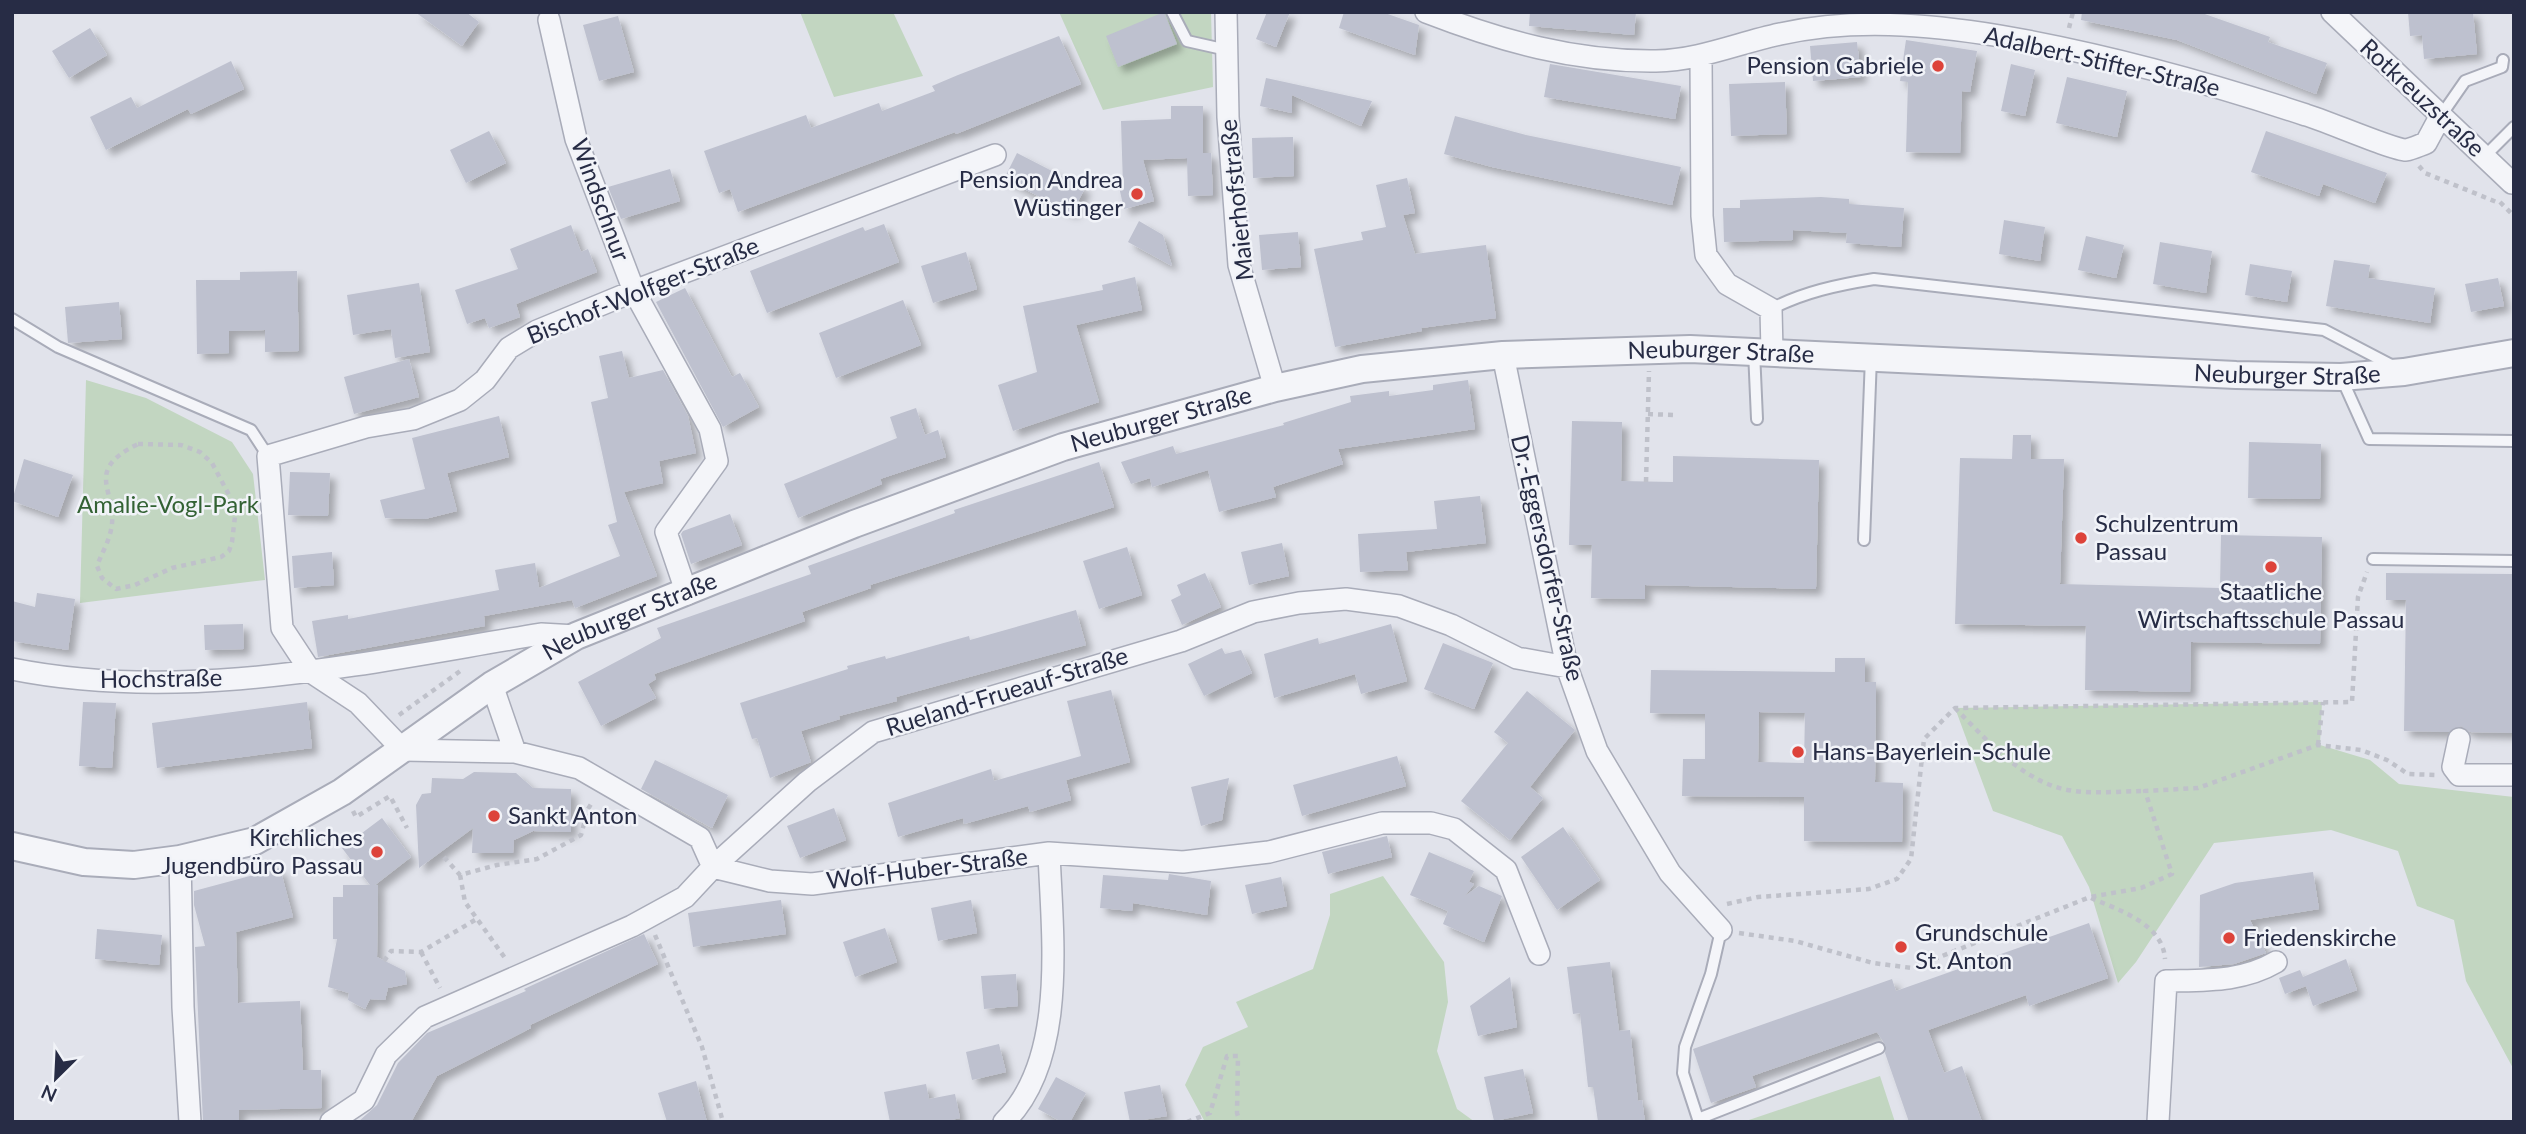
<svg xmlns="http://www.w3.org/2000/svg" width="2526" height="1134" font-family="Lato,sans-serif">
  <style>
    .green { fill: #c2d6c1 }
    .building { fill: #bec1cf; fill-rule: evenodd; filter: url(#shadow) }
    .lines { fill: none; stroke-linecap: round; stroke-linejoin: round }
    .service-casing { stroke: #a9acb9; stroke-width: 14 }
    .minor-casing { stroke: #a9acb9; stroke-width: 24 }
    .tertiary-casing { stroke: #a9acb9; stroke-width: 30 }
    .path { stroke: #bfc1ca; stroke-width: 4.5; stroke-dasharray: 5 5; stroke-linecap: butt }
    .service { stroke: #f4f5f9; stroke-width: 10 }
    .minor { stroke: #f4f5f9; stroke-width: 21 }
    .tertiary { stroke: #f4f5f9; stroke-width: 26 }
    .poi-dot { fill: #dd433a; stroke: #f1f3f8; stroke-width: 2.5 }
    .labels { text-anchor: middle; stroke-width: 5; stroke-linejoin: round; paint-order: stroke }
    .street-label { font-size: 24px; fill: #272c45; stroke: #f1f3f8 }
    .poi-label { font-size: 24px; fill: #272c45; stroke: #f1f3f8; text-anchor: start }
    .park-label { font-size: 24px; fill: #336234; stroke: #f1f3f8 }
  </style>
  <defs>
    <filter id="shadow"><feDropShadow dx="6" dy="6" stdDeviation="3.5" flood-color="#0004"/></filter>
  </defs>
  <rect width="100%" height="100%" fill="#e1e3eb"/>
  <path class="green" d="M800,12H893L923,76L834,97Z
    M1059,12H1211L1213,87L1103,110Z
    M86,380L146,398L232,442L253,474L265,580L80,603Z
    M2322,702L2320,745L2370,760L2399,784L2514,797V1070L2466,981L2454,920L2417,906L2398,851L2331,830L2214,843L2136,962L2118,983L2089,887L2062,836L1993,811L1955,708Z
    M1383,876L1444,962L1448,1002L1437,1051L1457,1109L1475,1122H1205L1185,1085L1203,1047L1248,1027L1236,1002L1313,969L1330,915V894Z
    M1880,1076L1895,1122H1743Z"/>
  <path class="building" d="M415,12H466L479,22L462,46Z
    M1164,12L1177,44L1118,67L1106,36Z
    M1267,12H1290L1276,47L1256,39Z
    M1344,12H1382L1419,25L1415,55L1339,28Z
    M1530,12H1636L1634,35L1529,26Z
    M2082,12H2199L2270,37L2268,42L2327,63L2316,94L2177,40L2081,20Z
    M2408,12H2473L2477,54L2424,59L2422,35L2410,36Z
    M618,16L634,72L599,81L583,25Z
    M90,28L107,55L69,78L52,51Z
    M1059,36L1081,84L956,134L955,132L738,212L730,189L719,193L704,151L806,115L811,128L879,103L882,111L935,91L932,86L958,75Z
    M1906,40L1977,51L1970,92L1962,91L1960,153L1906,152L1908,82L1900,81Z
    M1857,42L1861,77L1813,81L1810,46Z
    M231,61L244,89L191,114L188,109L106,150L90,117L131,97L137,108Z
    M1550,64L1681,86L1675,119L1544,97Z
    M2011,64L2035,70L2025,116L2001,111Z
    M2067,77L2127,91L2117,137L2056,123Z
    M1266,78L1280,81L1372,101L1361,126L1292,95V113L1260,106Z
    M1785,82L1787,134L1731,136L1729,84Z
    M1171,106H1203V153H1211L1213,195L1188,196L1187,158L1143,160L1154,201L1124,209L1119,187L1123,186L1121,121L1171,119Z
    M1455,116L1526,135L1681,167L1672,205L1492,167L1444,154Z
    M489,131L506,163L466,183L450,150Z
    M2266,131L2387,173L2375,203L2323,184L2319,196L2251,172Z
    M1293,137L1294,176L1253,178L1252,138Z
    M1017,153L1085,188L1072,213L1004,179Z
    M670,169L680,201L621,219L608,187Z
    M1407,178L1415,213L1403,215L1415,254L1486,245L1496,318L1421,328L1422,331L1335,347L1314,249L1363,240L1361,232L1386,227L1376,185Z
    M1821,197L1849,199V204L1904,208L1901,247L1846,243L1847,233L1793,230V240L1724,242L1723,208H1740V200Z
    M2004,220L2045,227L2040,261L1999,254Z
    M1139,221L1163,235L1172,266L1128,242Z
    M884,224L899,262L767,313L750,271L863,227L865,231Z
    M571,225L581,252L588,249L597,272L516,304L520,317L489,328L485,318L467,324L455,290L518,269L510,249Z
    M1298,232L1301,267L1262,270L1259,235Z
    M2086,236L2124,245L2116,278L2078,270Z
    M2160,242L2212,251L2206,293L2153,284Z
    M966,252L977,289L933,303L921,266Z
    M2334,260L2370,265L2368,278L2435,288L2430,323L2326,306Z
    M2250,264L2292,271L2287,302L2245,295Z
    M297,271L299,351L265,352V330L229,331V353L197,354L196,280H240V272Z
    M1135,277L1142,310L1076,325L1099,402L1013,431L998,385L1037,372L1023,306L1103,290L1102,285Z
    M2498,278L2504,306L2471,312L2465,284Z
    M419,283L430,352L395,358L391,329L353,335L347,295Z
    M685,288L732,377L740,373L759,407L723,427L656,302Z
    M903,300L921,345L836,378L819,333Z
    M119,302L122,339L68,343L65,307Z
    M622,351L629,378L663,370L688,416L696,453L659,461L663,483L624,492L657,576L575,608L572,600L484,616L485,626L318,657L312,621L348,615V619L499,590L495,570L535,563L539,588L620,556L608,525L617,522L591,402L608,398L599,356Z
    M409,359L419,397L354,414L344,377Z
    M1468,380L1475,429L1338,449L1343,464L1273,487L1276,497L1219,512L1208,470L1152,487L1150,478L1131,484L1121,462L1173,446L1176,454L1284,425L1283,423L1351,402L1350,396L1389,391V396L1433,390V385Z
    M916,408L925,435L938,430L946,457L880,479L882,484L798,518L784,484L897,438L890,417Z
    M499,416L509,457L447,473L457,511L425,519L385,518L380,500L425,489L412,438Z
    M1572,421L1622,422L1621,481L1673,482V456L1819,460L1816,589L1645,585V599L1591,598L1592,545H1569Z
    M2013,435H2031V459H2064L2060,584L2220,588L2221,535L2322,537L2320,644L2191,642L2190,692L2085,690L2086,626L1955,624L1960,458L2012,459Z
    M2249,442L2321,444L2320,499L2248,498Z
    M24,459L73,475L58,517L12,501Z
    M1099,462L1114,507L870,585L871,588L802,612L805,621L654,674L656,679L648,684L656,698L601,726L578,682L661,638L657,628L811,574L808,566L955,513L954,510Z
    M290,472L330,473L328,516L288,515Z
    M1480,496L1486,543L1406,552L1408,570L1360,572L1358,534L1437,529L1434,501Z
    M730,514L742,545L691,564L681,534L683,531Z
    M1282,543L1289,576L1249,585L1241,552Z
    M1127,547L1142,595L1099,609L1083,561Z
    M332,552L334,585L294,588L292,556Z
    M1205,573L1221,607L1182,625L1171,600L1181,595L1177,585Z
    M2386,573L2514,574V733L2470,732L2461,726L2448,732L2404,731L2406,600H2386Z
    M37,593L75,599L68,650L12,641V601L35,607Z
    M1076,610L1086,645L896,697L897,701L839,716L840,719L801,731L811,762L770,778L757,738L752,739L740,703L848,669L847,666L885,656L886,659L969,636L970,640Z
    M243,624L244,649L205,650L204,625Z
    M1391,624L1407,681L1361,694L1355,674L1274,698L1264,654L1318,638L1319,644Z
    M1443,643L1493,663L1474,709L1424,689Z
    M1222,648L1225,654L1241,650L1252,673L1204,696L1188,664Z
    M1835,658H1865V682H1876L1875,782L1903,783L1902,842L1804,841V797L1682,796L1683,759H1705V714L1650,713L1651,670L1835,672ZM1759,712L1805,713L1804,763L1758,762Z
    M1111,690L1130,762L1066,780L1071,800L1030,812L1028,806L964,824L963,818L898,837L888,803L991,769L994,781L1081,756L1067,701Z
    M1527,691L1575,730L1530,787L1543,798L1510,840L1461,801L1508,743L1494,732Z
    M83,702L116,703L112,768L79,766Z
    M307,702L312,748L157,768L152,723Z
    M1397,756L1406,786L1302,816L1293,785Z
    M655,760L728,795L712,828L641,789Z
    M474,772L516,773L533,788L571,789V832L533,831L514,840L513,853H472L473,828L419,868L416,805L422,794L431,793L432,778L463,779Z
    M1229,778L1222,820L1201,826L1191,787Z
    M834,808L846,840L800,858L787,826Z
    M382,818L411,857L375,885H378L377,957L405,971L407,984L388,988L385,1000L370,999L365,1009L348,1000L349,993L328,987L337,939H333V897H343V885H370L342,848Z
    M1563,827L1600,880L1557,910L1521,857Z
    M1387,836L1392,857L1328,874L1322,852Z
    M1429,852L1474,871L1469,882L1474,884L1465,896L1479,886L1502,896L1484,942L1443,924L1448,911L1410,895Z
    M280,868L293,917L236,932L238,1003L300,1001L303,1070H321L322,1108L239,1110V1122H203L195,947L205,946L194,905V891Z
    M2313,872L2319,909L2250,920L2266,953L2234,964L2199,967L2200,895L2235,883Z
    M1169,874L1211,881L1207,915L1133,903L1132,911L1100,908L1103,875L1168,880Z
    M1281,877L1287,906L1252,914L1245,885Z
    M781,900L786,934L693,947L688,913Z
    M971,900L977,933L938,941L931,908Z
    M2089,923L2108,978L2029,1006L2026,995L1928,1030L1944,1073L1962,1066L1982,1122H1909L1885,1053L1886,1046L1877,1032L1752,1076L1756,1087L1711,1103L1693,1049L1892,979L1896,991Z
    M885,928L897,962L855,977L843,942Z
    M97,929L162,935L159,965L95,959Z
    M644,934L658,964L530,1025L531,1028L437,1076L411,1122H358L377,1105L398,1063L427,1033L526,991L524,989Z
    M2346,959L2357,990L2313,1006L2306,986L2285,994L2279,978L2300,970L2303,977Z
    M1610,962L1619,1031L1630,1030L1638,1101L1642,1100L1645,1122H1598L1593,1087H1588L1580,1013L1573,1014L1567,967Z
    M1016,974L1018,1006L984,1009L981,976Z
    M1510,977L1517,1027L1478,1036L1470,1006Z
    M999,1044L1006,1072L972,1080L966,1052Z
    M1523,1069L1533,1113L1494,1121L1484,1077Z
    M1056,1077L1086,1093L1070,1122H1062L1038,1109Z
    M696,1081L707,1122H667L658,1093Z
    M926,1084L929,1099L955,1094L960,1118L942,1122H890L884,1092Z
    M1160,1085L1167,1116L1130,1122L1124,1092Z"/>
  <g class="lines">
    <g class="service-casing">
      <path id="service" d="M1172,12L1187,41L1227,50
        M2440,117L2465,81L2502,67L2503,60
        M2484,157L2514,127
        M1771,309C1804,292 1837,285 1874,279L2324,330L2393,366
        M12,319L58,347L251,430L268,456
        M1754,351L1757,419
        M2342,379L2369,439L2514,441
        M1864,540L1871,357
        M2373,559L2514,561
        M1698,1119L1879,1048
        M1699,1122L1683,1073L1685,1047L1711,974L1721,930"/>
    </g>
    <g class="minor-casing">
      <path id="minor" d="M1226,12L1228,117L1239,265L1275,388
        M1426,12C1501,41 1575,62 1656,61C1700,60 1738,43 1780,34C1853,18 1926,24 2000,36C2104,54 2206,82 2306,115C2324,120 2393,150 2406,150C2412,149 2420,145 2426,143L2440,117
        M2332,12L2512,183
        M549,20L576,139L634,291L710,429L717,461L666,532L687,594
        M1701,57L1702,216L1706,255L1727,284L1771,309L1772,352
        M995,155L634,291L537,331L509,348L485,380L460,400L413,419L366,427L268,456L282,628L311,672L358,703L403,750L515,752L579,768L700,838L713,867L807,782L873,732L1181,641L1253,612L1299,603L1346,599L1399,606L1451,625L1517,658L1567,667
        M1503,355L1567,667L1597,751L1670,873L1721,930
        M12,669C187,704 368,662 541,634L576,636
        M492,685L515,752
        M2459,739L2453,767L2459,775H2514
        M180,859L183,1007L190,1122
        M331,1122L364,1100L386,1055L425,1017L632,926L685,897L713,867L770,881L812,884L1049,853L1183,862L1269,852L1382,823H1431L1454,829L1506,870L1539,954
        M1004,1122C1068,1060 1052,934 1049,853
        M2158,1122L2166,981C2205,980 2242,982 2276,962"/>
    </g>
    <g class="tertiary-casing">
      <g id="tertiary">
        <path id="s1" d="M12,846L84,862L134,865L180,859L255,841L342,792L492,685L576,636L854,524L1063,447L1275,388L1362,369L1503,355L1690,349L2236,375L2341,377L2404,372L2514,353"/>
      </g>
    </g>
    <path class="path" d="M2069,28L2073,12
      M2419,166L2425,173L2499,203
      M2500,202L2514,216
      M1648,414L1674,415
      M138,444L181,445L200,452L212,463L236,508L232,542L229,551L221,557L172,568L135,585L116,589L102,578L97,566C101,555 107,545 110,534C122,492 79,473 138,444Z
      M1646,482L1649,371
      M236,508L253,504
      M1955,708C1988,741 2025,785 2074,791C2097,794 2122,791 2145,791
      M399,715L463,669
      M2318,745L2323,702
      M353,811L356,817L390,796L407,828
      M444,857L460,875L497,865L537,859L581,835L588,809L593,801
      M460,875L465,902L505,958
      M2091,898C2119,910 2163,924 2165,959
      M1727,904L1758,897L1869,889L1897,879L1911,859L1924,739L1955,708L2352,702L2358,597L2367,572
      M1739,933L1795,941L1873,963L1912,968L2090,897L2141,888L2172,874L2145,791L2198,788L2318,745L2361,750L2387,760L2408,774L2435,775
      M655,935L702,1047L723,1122
      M421,952L440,988
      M384,961L391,951L421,952L475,920
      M1187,1122L1210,1113L1227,1056H1238L1237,1113L1240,1122"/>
    <use href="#service" class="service"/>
    <use href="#minor" class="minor"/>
    <use href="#tertiary" class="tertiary"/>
  </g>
  <g class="poi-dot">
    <circle cx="1938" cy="66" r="7"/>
    <circle cx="1137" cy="194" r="7"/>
    <circle cx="2081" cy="538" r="7"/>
    <circle cx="2271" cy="567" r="7"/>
    <circle cx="1798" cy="752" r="7"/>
    <circle cx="494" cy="816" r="7"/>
    <circle cx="377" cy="852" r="7"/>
    <circle cx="2229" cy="938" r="7"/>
    <circle cx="1901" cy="947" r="7"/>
  </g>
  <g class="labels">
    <g class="street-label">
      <text transform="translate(2102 62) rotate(13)" y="8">Adalbert-Stifter-Straße</text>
      <text transform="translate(2422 98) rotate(43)" y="8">Rotkreuzstraße</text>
      <text transform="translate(600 200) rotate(70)" y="8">Windschnur</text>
      <text transform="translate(1237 200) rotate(-96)" y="8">Maierhofstraße</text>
      <text transform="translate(643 291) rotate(-22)" y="8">Bischof-Wolfger-Straße</text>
      <text dy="8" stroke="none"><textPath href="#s1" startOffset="1820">Neuburger Straße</textPath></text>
      <text dy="8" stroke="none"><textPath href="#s1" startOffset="2387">Neuburger Straße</textPath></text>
      <text dy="8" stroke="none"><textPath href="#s1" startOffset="1253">Neuburger Straße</textPath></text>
      <text transform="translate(1547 558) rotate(77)" y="8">Dr.-Eggersdorfer-Straße</text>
      <text dy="8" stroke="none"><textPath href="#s1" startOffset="686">Neuburger Straße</textPath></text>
      <text transform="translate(161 679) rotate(-1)" y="8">Hochstraße</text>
      <text transform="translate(1007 692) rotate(-17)" y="8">Rueland-Frueauf-Straße</text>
      <text transform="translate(927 869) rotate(-7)" y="8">Wolf-Huber-Straße</text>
    </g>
    <g class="poi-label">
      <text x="1924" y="74" text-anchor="end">Pension Gabriele</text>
      <text x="1123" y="188" text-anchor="end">Pension Andrea<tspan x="1123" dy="28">Wüstinger</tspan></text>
      <text x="2095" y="532">Schulzentrum<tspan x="2095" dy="28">Passau</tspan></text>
      <text x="2271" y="600" text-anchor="middle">Staatliche<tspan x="2271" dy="28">Wirtschaftsschule Passau</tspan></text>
      <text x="1812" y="760">Hans-Bayerlein-Schule</text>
      <text x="508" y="824">Sankt Anton</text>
      <text x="363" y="846" text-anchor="end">Kirchliches<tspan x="363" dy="28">Jugendbüro Passau</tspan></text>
      <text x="1915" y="941">Grundschule<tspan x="1915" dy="28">St. Anton</tspan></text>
      <text x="2243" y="946">Friedenskirche</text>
    </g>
    <g class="park-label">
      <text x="168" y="513">Amalie-Vogl-Park</text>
    </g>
  </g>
  <rect width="2526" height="1134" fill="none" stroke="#272c45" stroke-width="28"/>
  <g transform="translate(56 1078) rotate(204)" stroke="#f1f3f8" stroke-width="5" paint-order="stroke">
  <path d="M0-5L12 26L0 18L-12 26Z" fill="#272c45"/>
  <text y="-10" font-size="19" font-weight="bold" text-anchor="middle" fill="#272c45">N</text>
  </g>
</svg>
